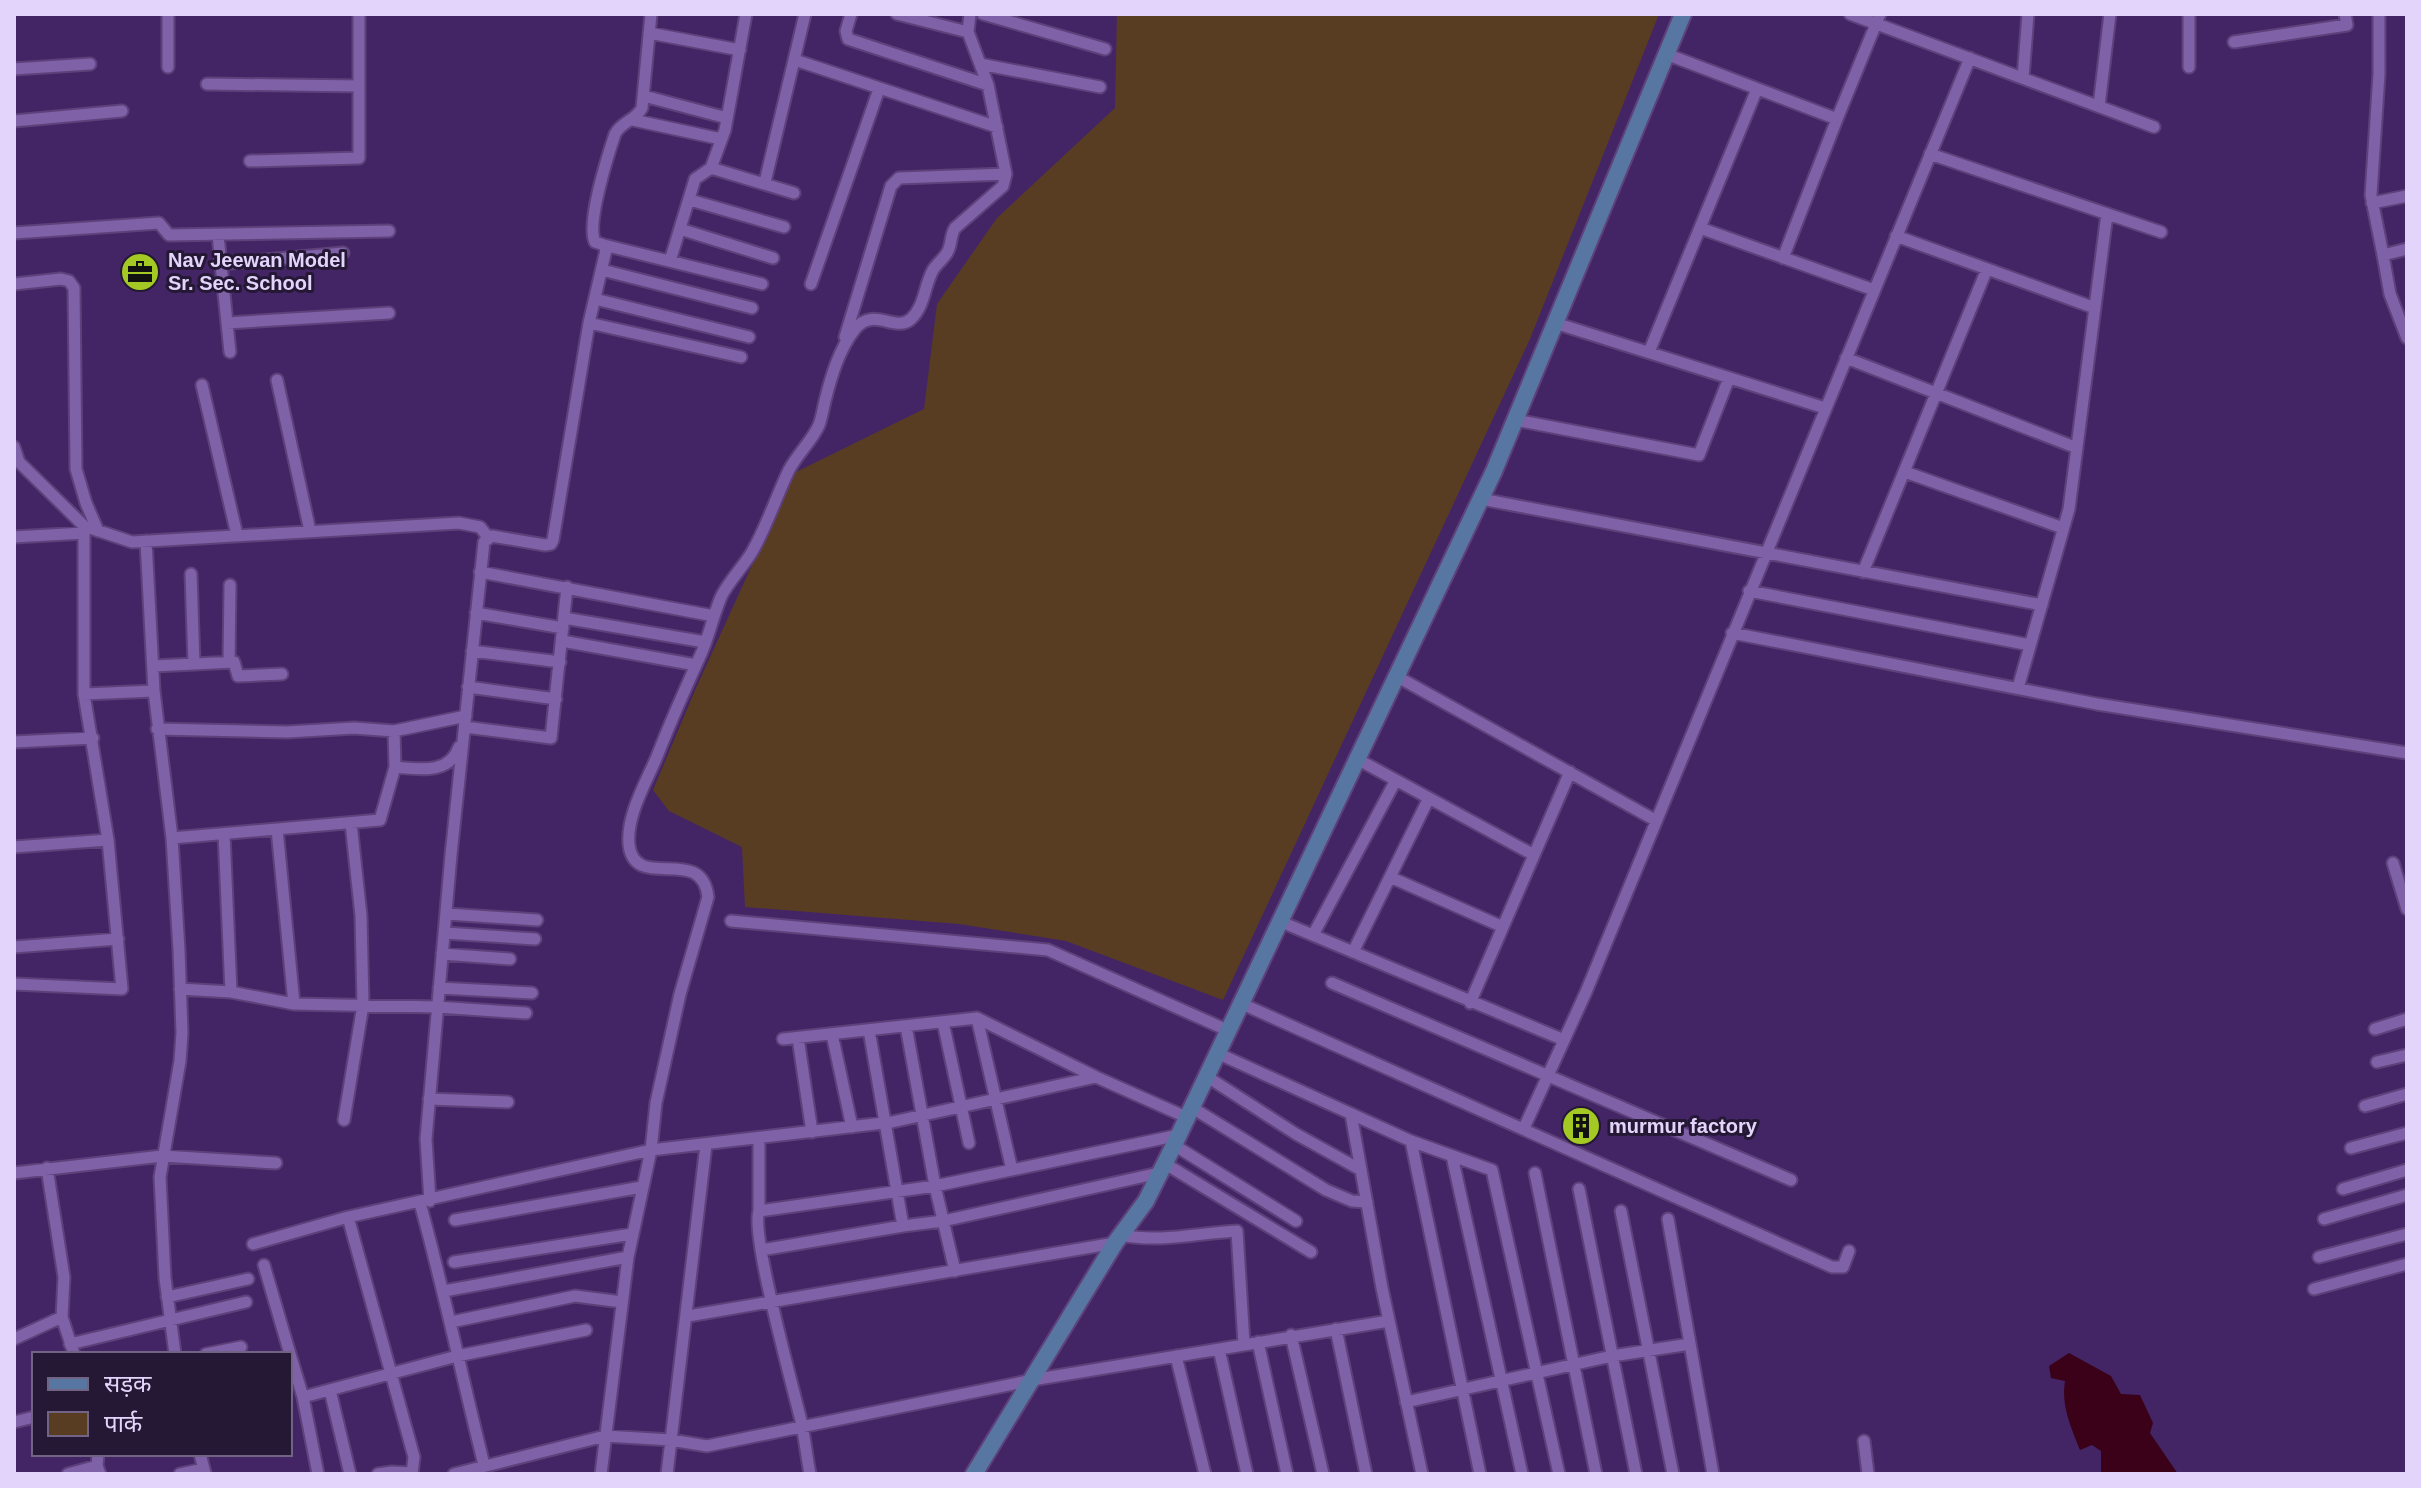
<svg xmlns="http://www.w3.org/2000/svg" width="2421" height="1488" font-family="Helvetica,'Noto Sans Devanagari',sans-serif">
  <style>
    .green { fill: #593d23 }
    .water { fill: #3a0118 }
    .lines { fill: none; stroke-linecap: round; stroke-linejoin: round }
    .street-casing { stroke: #5e417a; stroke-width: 15 }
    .secondary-casing { stroke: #5e417a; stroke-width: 20 }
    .street { stroke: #7e61a7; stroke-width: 11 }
    .secondary { stroke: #5876a2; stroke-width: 16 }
    .labels { text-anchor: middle; stroke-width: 6; stroke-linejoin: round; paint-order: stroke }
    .poi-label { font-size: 20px; font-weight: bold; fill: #e2d4fa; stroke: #241834; text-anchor: start }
  </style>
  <rect width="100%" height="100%" fill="#432565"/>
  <path class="green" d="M1117,14H1659L1530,339L1223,1000L1066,941L959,924L745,907L742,847L669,811L653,790L696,688L794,473L924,409L937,304L997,218L1115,108Z"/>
  <path class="water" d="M2069,1353L2111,1376L2121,1394L2140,1395L2153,1423L2150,1433L2178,1474H2101V1451L2092,1445L2080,1450C2071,1427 2061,1406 2065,1381L2051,1378L2049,1366Z"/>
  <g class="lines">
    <g class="street-casing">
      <path id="street" d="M851,14L846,31L848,39L988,85
        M897,14L968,32
        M983,14L1105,49
        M1850,14L2154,127
        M2379,14V74L2371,195L2383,255
        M649,33L740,50
        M2234,42L2347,25L2345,14
        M1666,54L1837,119L1880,14
        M795,60L997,127
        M980,64L1100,87
        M168,67V14
        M2189,67V14
        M14,69L90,64
        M2023,78L2028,14
        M207,84L358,86
        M644,96L727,118
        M2099,106L2110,14
        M633,120L721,139
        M14,121L122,111
        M1930,154L2161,232
        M250,161L359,158V14
        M711,168L794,193
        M765,182L805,14
        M690,200L784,227
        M2372,203L2407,196
        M1700,228L1874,290
        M680,229L773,258
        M14,233L159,223L169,235L389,231
        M218,235L230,352
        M1896,236L2095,308
        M604,245L762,284
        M2407,249L2383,255L2390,294L2407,338
        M1783,258L1837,119
        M670,261L695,179L711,168L725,130L746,14
        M221,264L343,253
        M602,270L752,308
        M14,284L61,279L69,281L74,288L76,469L86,503L98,531
        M811,284L879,89
        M595,299L749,337
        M227,323L389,313
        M589,323L741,357
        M1555,323L1825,408
        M845,337L891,186L899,178L1006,174
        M1649,352L1757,89
        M1846,358L2077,448
        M277,380L310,531
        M202,385L237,535
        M1515,420L1699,455L1729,378
        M14,447L19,462L84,526L132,542L459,523L480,527L488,537
        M1905,472L2063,528
        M1481,499L2042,605
        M14,537L84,533
        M146,541L154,691L172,838L179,950L182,1033L180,1061L160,1177L165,1278L175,1354
        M480,572L714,616
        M1863,572L1987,269
        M191,574L194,664
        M1749,591L2030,645
        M476,613L563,628
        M564,618L705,642
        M1732,633L2097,704L2407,753
        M562,641L696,665
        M472,651L560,662
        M229,662L230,585
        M154,666L234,662L238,676L282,674
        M1396,676L1655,820
        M468,687L556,699
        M2018,688L2069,509L2107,214
        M84,694L154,691
        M465,727L551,738L567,587
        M157,729L287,732L354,728L394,731L466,716
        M394,731L395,767
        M14,742L93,738
        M1357,759L1534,855
        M277,829L294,1004
        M172,838L380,820L395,767C419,769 449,775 459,747
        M14,847L108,840
        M2393,863L2407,909
        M1390,877L1503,927
        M447,914L537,920
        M731,921L1048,950L1227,1030
        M1279,921L1564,1040
        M445,933L535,939
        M1313,935L1396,780
        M14,947L118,939
        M1353,952L1429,798
        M442,954L510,959
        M1332,983L1791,1180
        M14,984L122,989L108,840L84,694V526
        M439,988L532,993
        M180,989L231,992L224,834
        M231,992L294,1004L437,1007L526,1013
        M1240,1003L1832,1267H1843L1849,1251
        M1470,1003L1570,772
        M977,1018L1012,1170
        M943,1022L969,1143
        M906,1026L935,1186L955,1271
        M2375,1029L2407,1019
        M869,1030L903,1226
        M832,1034L852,1127
        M798,1038L812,1132
        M783,1039L977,1018L1096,1077L1186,1117
        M1217,1053L1411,1141L1492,1170L1559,1474
        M2377,1062L2407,1055
        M1206,1076L1296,1134L1361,1170
        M429,1099L508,1102
        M2365,1106L2407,1094
        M1191,1107L1326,1190L1352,1201L1367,1202
        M1351,1114L1382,1288L1422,1474
        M344,1120L363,1005L361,916L351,823
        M1524,1128L1586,992L1970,58
        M759,1139V1211C750,1233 794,1390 802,1425C805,1441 807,1458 810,1474
        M1411,1141L1480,1474
        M1174,1145L1296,1221
        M2351,1148L2407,1133
        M1452,1156L1522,1474
        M1164,1163L1311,1252
        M47,1168L64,1277L62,1317L74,1354
        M14,1173L162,1156L276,1163
        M1535,1173L1596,1474
        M1579,1189L1636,1474
        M2343,1189L2407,1170
        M430,1201L426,1139L451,855L484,542L492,536L545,545L551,544L553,540L589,323L606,250L604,245L595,242C586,224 608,155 615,134C622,121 635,121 642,108L651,14
        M420,1203C444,1290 462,1377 484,1465
        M759,1211L935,1186L1179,1135
        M1621,1211L1673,1474
        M1668,1219L1713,1474
        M2324,1219L2407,1195
        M455,1220L642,1187
        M1121,1235C1160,1243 1198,1233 1237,1231L1244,1344
        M253,1244L348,1217
        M761,1250L903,1226L943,1221L1159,1173
        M2319,1257L2407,1234
        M454,1262L632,1234
        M264,1265L290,1354
        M2314,1289L2407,1264
        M444,1291L628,1257
        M167,1297L248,1279
        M688,1316L1115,1243
        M451,1322L575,1296L622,1302
        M1336,1329L1366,1474
        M1291,1335L1323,1474
        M14,1339L62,1317
        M1258,1342L1287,1474
        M70,1344L246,1302
        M1219,1349L1247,1474
        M206,1354L241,1347
        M290,1354L303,1397L318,1474
        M1176,1356L1205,1474
        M330,1390L350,1474
        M303,1397L457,1356L586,1330
        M1406,1402L1612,1356L1690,1344
        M14,1422L34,1417
        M1864,1441L1868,1474
        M98,1454L97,1466L100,1474
        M200,1454L205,1473
        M68,1474L97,1466
        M180,1474L204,1469
        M378,1474L392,1472L412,1473
        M412,1474L414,1457L348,1217L651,1150L892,1122L1096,1077
        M454,1474L605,1436L671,1440L707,1446L1038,1379L1389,1321
        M601,1474L628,1257L651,1150L656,1103L680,994L708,897C702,843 635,893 629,845C626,815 647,781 658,754C671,720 686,687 701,654C709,636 713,616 721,597C728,582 743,567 752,552C767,526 776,497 789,470C798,453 812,441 819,425C822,417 823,409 825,401C831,377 839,349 855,329C874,306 895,333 911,319C925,306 924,286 933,270C937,263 945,258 948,251C952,243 950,236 955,228L1003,186L1006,174L988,85L968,32L970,14
        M667,1474L706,1145"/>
    </g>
    <g class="secondary-casing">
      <path id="secondary" d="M974,1474L1115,1243L1146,1201L1174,1145L1494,471L1683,14"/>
    </g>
    <use href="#street" class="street"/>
    <use href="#secondary" class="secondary"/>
  </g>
  <defs>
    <g id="office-disc" transform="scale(2)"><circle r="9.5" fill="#a4c824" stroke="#241834"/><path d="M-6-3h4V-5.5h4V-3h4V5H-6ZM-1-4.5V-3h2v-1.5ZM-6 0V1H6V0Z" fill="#111"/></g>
    <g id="building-disc" transform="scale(2)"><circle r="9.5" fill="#a4c824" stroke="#241834"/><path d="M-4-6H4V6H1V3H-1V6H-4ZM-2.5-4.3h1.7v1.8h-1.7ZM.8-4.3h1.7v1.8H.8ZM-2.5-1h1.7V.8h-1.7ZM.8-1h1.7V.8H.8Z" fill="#111"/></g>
  </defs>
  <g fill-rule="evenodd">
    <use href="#office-disc" x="140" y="272"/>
    <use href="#building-disc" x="1581" y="1126"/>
  </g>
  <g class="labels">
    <g class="poi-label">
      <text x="168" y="267">Nav Jeewan Model<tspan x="168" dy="23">Sr. Sec. School</tspan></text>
      <text x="1609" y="1133">murmur factory</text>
    </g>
  </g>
  <rect width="2421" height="1488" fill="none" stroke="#e2d4fa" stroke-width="32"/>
  <rect x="32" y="1352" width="260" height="104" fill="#241834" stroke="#706383" stroke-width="2"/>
  <rect x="48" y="1378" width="40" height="12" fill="#5876a2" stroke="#706383" stroke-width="2"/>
  <text x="104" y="1392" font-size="24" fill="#e2d4fa">सड़क</text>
  <rect x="48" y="1412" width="40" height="24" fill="#593d23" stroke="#706383" stroke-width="2"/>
  <text x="104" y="1432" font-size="24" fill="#e2d4fa">पार्क</text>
</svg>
